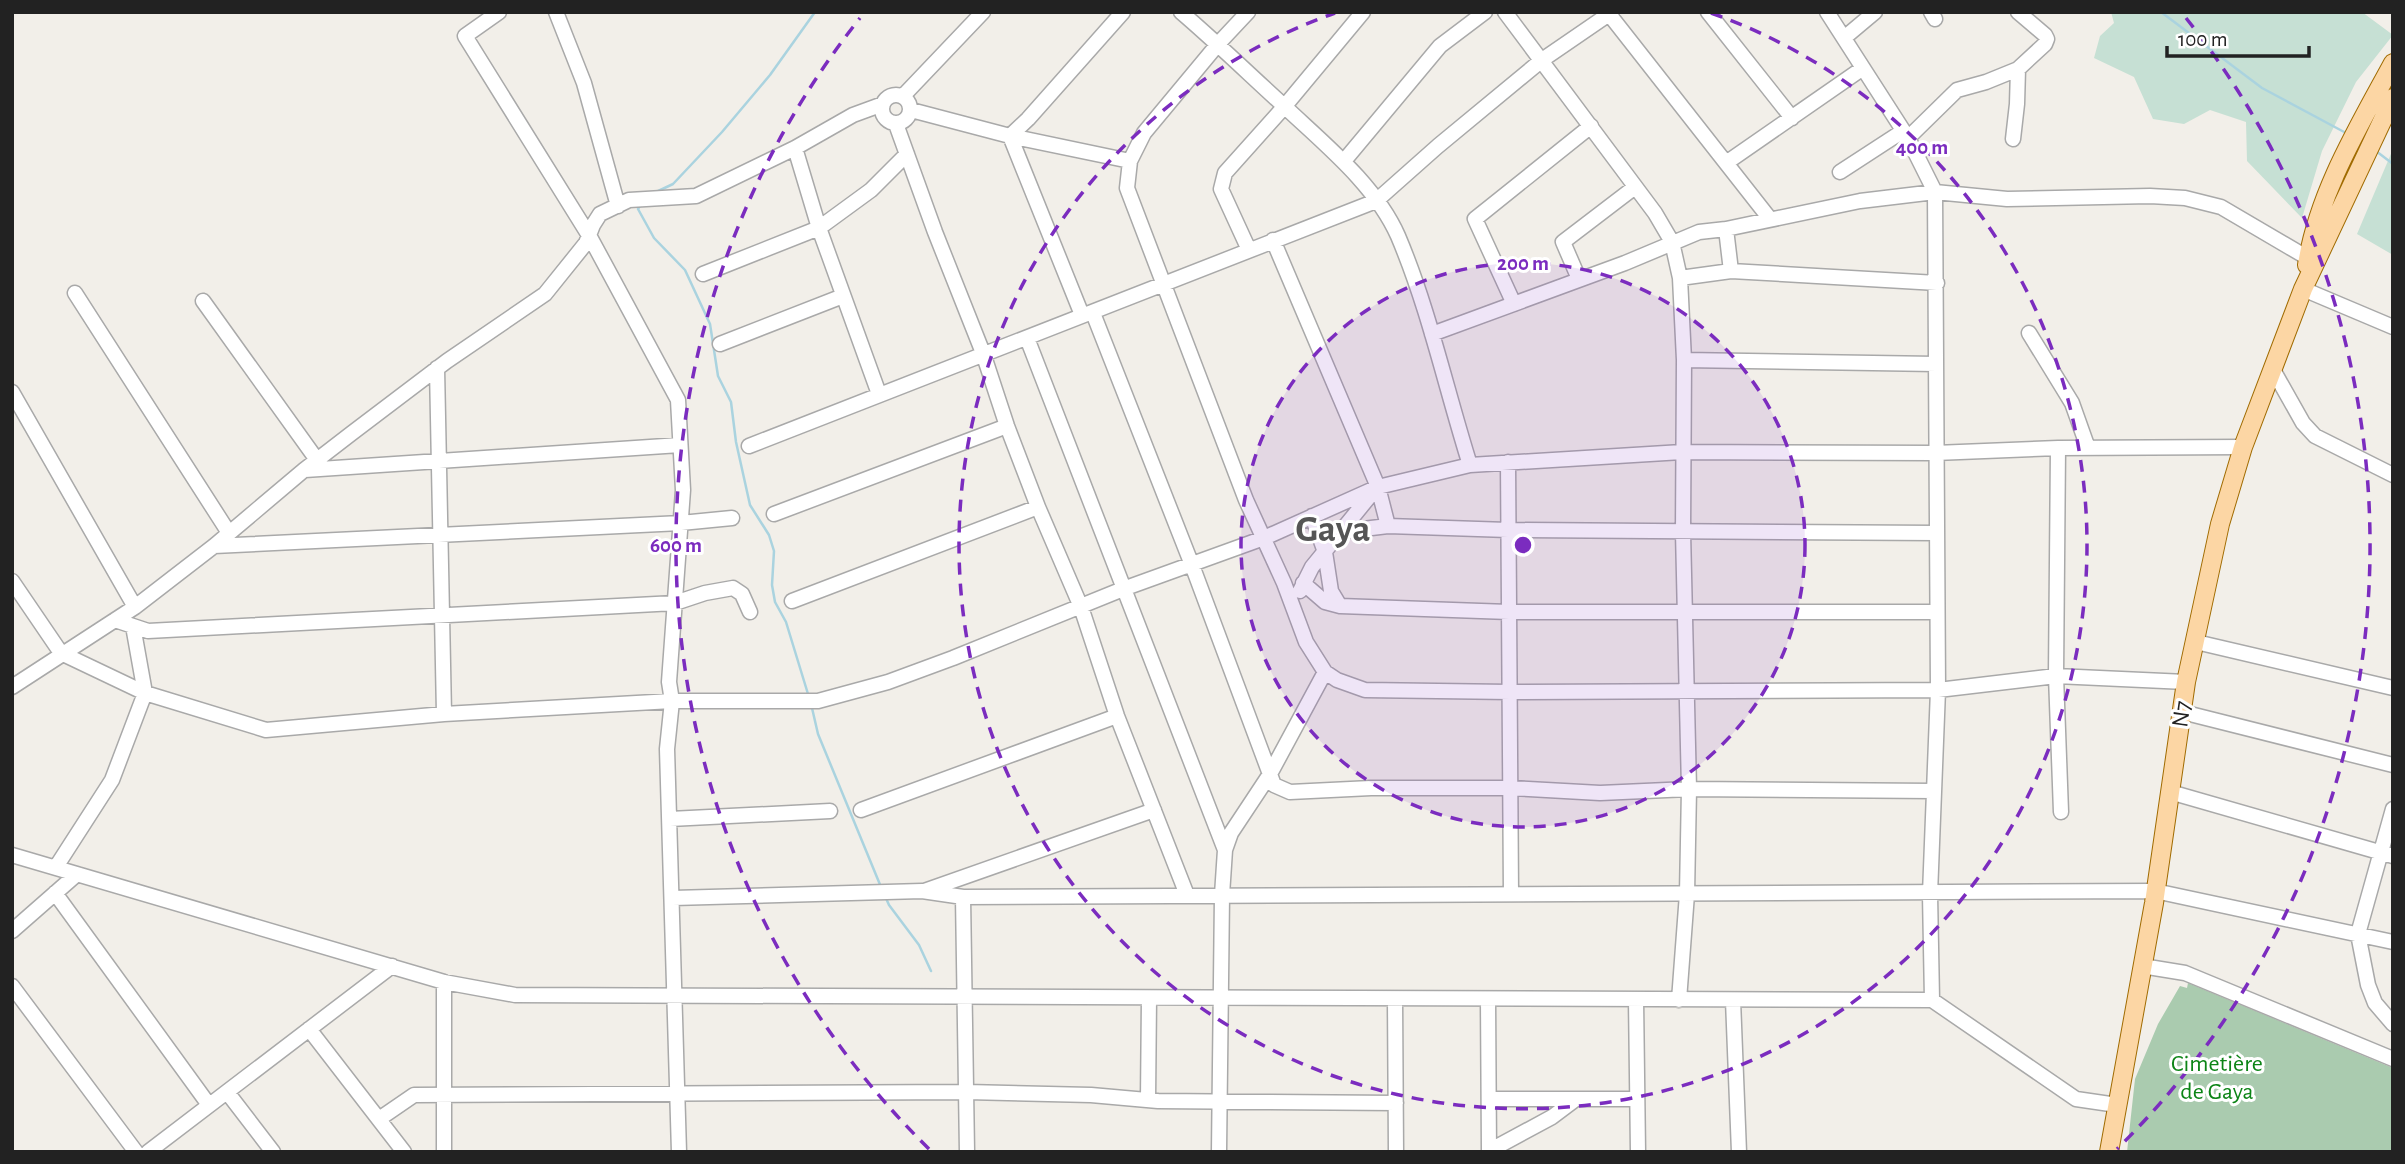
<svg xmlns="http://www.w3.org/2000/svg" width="2405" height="1164" font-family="'Alegreya Sans',sans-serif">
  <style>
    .wetland { fill: #c6e0d4 }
    .cemetery { fill: #aacbaf }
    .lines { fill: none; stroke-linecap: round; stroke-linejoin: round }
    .stream { stroke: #aad3df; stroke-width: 2.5 }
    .minor-casing { stroke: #a9a9a9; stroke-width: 17 }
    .major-casing { stroke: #a06b00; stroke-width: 20 }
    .minor { stroke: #fff; stroke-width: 14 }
    .major { stroke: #fcd6a4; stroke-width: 18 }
    .ring { fill: none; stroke: #7b2cbf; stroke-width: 3.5; stroke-dasharray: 12 9 }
    .labels { text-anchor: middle; stroke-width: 6; stroke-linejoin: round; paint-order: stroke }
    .street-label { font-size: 24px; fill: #222; stroke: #fff }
    .park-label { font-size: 24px; fill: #0c8416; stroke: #fff }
    .town-label { font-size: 38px; font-weight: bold; fill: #555; stroke: #fff }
    .centre { fill: #7b2cbf; stroke: #fff; stroke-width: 3.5 }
    .ring-label { font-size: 21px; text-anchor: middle; font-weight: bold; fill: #7b2cbf; stroke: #fff; stroke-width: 6; stroke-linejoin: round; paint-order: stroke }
  </style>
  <rect width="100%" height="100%" fill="#f2efe9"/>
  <path class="wetland" d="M2111,12H2362L2393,35L2356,82L2322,151L2302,218L2247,161L2246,122L2210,110L2184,124L2153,119L2134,77L2094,58L2100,36L2114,23Z
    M2393,149V255L2357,234Z"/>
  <path class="cemetery" d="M2188,983L2393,1068V1152H2127L2135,1079L2158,1024L2180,986L2187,988Z"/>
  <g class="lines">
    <path class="stream" d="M2161,12L2262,88L2346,133
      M2376,151L2393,164
      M654,193L673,184L722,132L770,75L815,12
      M641,204L638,209L654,238L685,270L710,324L718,376L731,402L736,442L750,505L769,535L774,551L772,585L775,602L786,622L808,694
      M812,708L818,734L881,887
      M885,896L889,905L919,945L931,971"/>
    <g class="minor-casing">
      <path id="minor" d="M499,12L465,36L590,237L678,400L683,490L669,682L672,701L667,749L679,1152
        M556,12L584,83L618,206
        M1181,12C1216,42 1249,74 1283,105C1323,143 1375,184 1398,236C1429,309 1446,389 1470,465
        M1248,12L1218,44L1144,133L1130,161L1127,188L1246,500L1284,583L1306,642L1325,672L1337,680L1365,690L1510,692L1938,690L2056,676L2186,682
        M1505,12L1655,213L1672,242L1680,278L1731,271L1937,283
        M1708,12L1792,118
        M1827,12L1908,138L1935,192L1938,690L1930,894L1932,1000
        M1931,12L1935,19
        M1609,14L1770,219
        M1844,38L1875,12
        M882 109a14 14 0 1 1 28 0a14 14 0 1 1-28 0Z
        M903,96L983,12
        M911,110L1010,136L1130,161
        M896,124L935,232L983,353L1007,426L1038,507L1081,607L1117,716L1187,895
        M1908,138L1957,90L1986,82L2018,69L2045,44L2047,39L2045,35L2018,12
        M2013,139L2017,104L2018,69
        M795,148L819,228L879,394
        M1344,161L1440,46L1485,12
        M1726,163L1863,68
        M1840,172L1903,131
        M1726,229L1731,271
        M1273,240L1378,487L1388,526
        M1249,250L1221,189L1225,173L1284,107L1363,12
        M703,274L819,228L871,190L907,154
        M1579,279L1563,242L1635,187
        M2303,289L2393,327
        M75,293L229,533
        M203,301L317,460
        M1514,304L1475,219L1591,126
        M1093,313L1192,565L1274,785L1290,792L1371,788H1511L1600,793L1689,789L1934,791
        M1082,315L1010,136L1028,119L1123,12
        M2029,333L2072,403L2088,448
        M1432,334L1625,263L1699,232L1726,229L1860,201L1935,192L2007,199L2150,196L2185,198L2221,207L2308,258
        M1027,338L1225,850
        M720,344L843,296
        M1684,360L1936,364
        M437,368L444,714
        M2272,368L2303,423L2315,436L2393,475
        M12,392L135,607
        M749,446L1376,201L1438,146L1542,60L1612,12
        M2058,448L2056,676L2061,812
        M1508,462L1511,894
        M305,470L680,445
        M774,514L1007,426
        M1312,516L1325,552L1331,591L1340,606
        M1338,532L1388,526L1508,530L1936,533
        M214,546L681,523L732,518
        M12,581L61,653L145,693L266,730L444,714L672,701H818L888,682L953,658L1123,589L1264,538L1378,487L1470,465L1682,452L1935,453L2058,448L2243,447
        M1303,583L1325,602L1340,606L1509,612H1937
        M1300,591L1312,567L1373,492
        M792,601L1038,507
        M115,620L148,631L675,603L705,593L733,588L742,594L750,612
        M2196,642L2393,688
        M12,687L135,607L214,546L304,470L352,433L447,361L545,294L586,243L593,225L600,214L629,200L696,196L795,148L853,115L883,104
        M2182,712L2393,765
        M2170,792L2393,856
        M2393,809L2358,934L2368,985L2375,1003L2393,1024
        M861,810L1117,716
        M670,819L830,811
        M12,855L444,982L515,995L1932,1000L2076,1099L2117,1105
        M56,867L112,780L145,693L133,626
        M924,891L1154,810
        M55,893L209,1105
        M963,897L967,1152
        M673,898L922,891L963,897L2155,891L2393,942
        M12,931L77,874
        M2142,966L2185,973L2393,1059
        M12,986L136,1152
        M1395,999L1396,1152
        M1488,999L1489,1152
        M1636,999L1638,1152
        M1679,1000L1687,894L1689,789L1683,532L1684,360L1680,278
        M1733,1000L1739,1152
        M309,1029L404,1152
        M227,1092L273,1152
        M1489,1099H1637
        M1148,1100L1149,998
        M379,1119L414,1095L967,1092L1091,1095L1158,1101L1396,1103
        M1489,1151L1552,1117L1576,1099
        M148,1152L392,966
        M444,1152V982
        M1219,1152L1222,895L1225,850L1231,833L1270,774L1325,672"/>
    </g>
    <g class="major-casing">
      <path id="major" d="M2307,265C2318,193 2359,126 2393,63
        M2109,1152L2154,903L2186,682L2220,524L2243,447L2303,289L2393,98"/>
    </g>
    <use href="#minor" class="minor"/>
    <use href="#major" class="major"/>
  </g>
  <circle cx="1523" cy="545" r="282" fill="#7b2cbf" fill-opacity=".12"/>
  <g class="ring">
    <circle cx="1523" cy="545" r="282"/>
    <path d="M1711 13A564 564 0 1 1 1335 13"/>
    <path d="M929 1149A847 847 0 0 1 860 18M2186 18A847 847 0 0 1 2117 1149"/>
  </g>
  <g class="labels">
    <g class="street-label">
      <text transform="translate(2181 714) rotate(-82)" y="8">N7</text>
    </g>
    <g class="park-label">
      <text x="2217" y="1071">Cimetière<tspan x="2217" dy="28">de Gaya</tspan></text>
    </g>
    <g class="town-label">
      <text x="1333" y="541">Gaya</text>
    </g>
  </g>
  <circle cx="1523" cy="545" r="10" class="centre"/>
  <g class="ring-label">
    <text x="1922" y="154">400 m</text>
    <text x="1523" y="270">200 m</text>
    <text x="676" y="552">600 m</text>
  </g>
  <rect width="2405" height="1164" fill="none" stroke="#222222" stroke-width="28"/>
  <path d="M2167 46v10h142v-10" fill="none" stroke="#222222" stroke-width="3.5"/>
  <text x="2178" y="46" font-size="21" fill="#222222" stroke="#ffffff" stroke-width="5" paint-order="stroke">100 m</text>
</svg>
